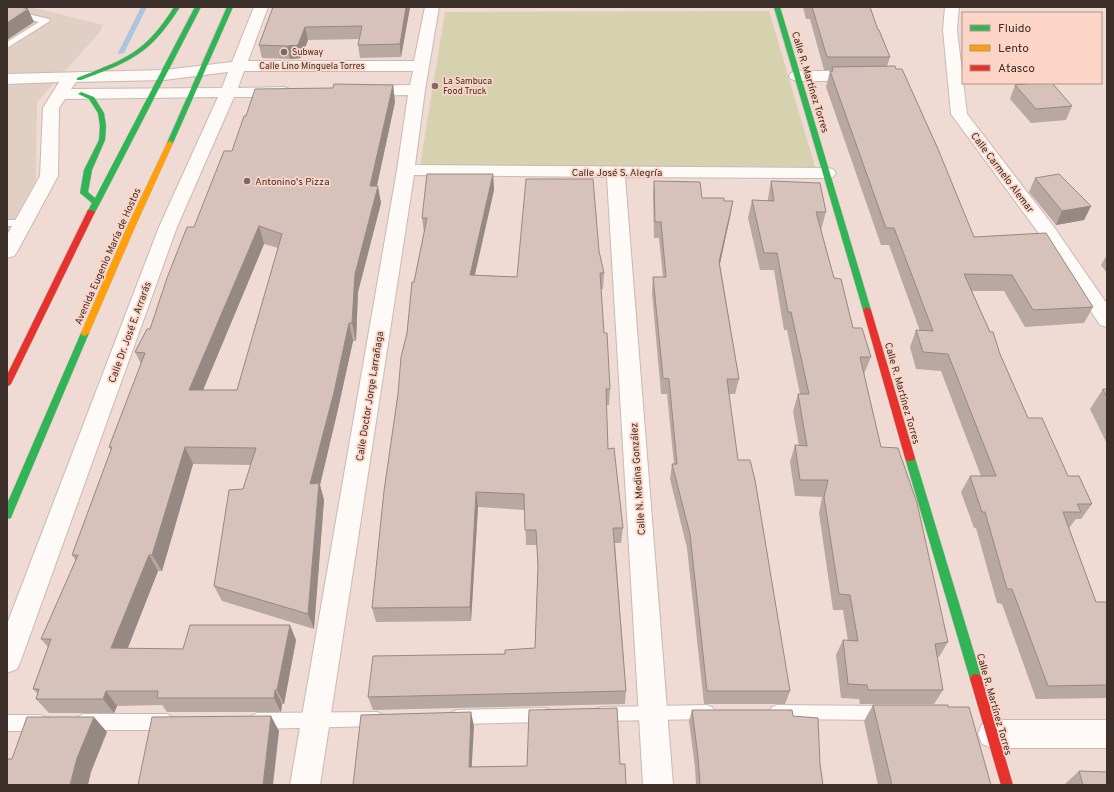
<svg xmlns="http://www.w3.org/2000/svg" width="1114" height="792" font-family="Overpass,sans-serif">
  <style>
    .commercial { fill: #e1cfc3 }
    .green { fill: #d6d1ae }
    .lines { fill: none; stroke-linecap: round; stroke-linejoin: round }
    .stream { fill: #a9c5e0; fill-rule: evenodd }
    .lane-casing { stroke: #c9b9b3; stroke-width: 2 }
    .street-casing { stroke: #c9b9b3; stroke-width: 2 }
    .fast-casing { stroke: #c9b9b3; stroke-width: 1 }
    .slow-casing { stroke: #c9b9b3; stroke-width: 1 }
    .jam-casing { stroke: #c9b9b3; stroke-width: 1 }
    .lane { fill: #fdfaf8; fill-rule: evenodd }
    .street { fill: #fdfaf8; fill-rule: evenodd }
    .fast { fill: #30b455; fill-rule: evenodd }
    .slow { fill: #ff9f0a; fill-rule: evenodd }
    .jam { fill: #e5322d; fill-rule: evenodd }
    .wall { fill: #b9a7a1; fill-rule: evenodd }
    .shaded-wall { fill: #968883 }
    .building { fill: #d7c2bb; stroke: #968883; fill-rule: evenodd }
    .poi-dot { fill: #7b6b64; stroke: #fcd5c6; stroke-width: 1.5 }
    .labels { text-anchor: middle; stroke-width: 3.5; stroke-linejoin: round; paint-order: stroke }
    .far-poi-label { font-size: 9px; fill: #3d2f29; stroke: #fcd5c6; text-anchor: start }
    .far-street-label { font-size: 9px; fill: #3d2f29; stroke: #fcd5c6 }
    .street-label { font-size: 10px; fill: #3d2f29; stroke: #fcd5c6 }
    .poi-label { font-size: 10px; fill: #3d2f29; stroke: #fcd5c6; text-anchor: start }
  </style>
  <rect width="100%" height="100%" fill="#efdbd3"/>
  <path class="commercial" d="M7,7H31L103,25L99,33L37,102L36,180L7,235Z"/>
  <path class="green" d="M769,11L815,167L420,166L445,12Z"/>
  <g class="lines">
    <path class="stream" d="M141,7H147L124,53L119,54L118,53Z"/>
    <g class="lane-casing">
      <path id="lane" d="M7,9L49,19L50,21L7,48V42L39,22L7,13Z
        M7,220H23L28,223L23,226H7Z
        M707,705L712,707L715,712L712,717L707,719L601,721L596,719L593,714L596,709L601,707Z
        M777,705L885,706L890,708L893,713L890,718L885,720L777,719L772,717L769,712L772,707Z
        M545,708L550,710L553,715L550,720L545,722L457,724L452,722L449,717L452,712L457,710Z
        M377,712L382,714L385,719L382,724L377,726L257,729L252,726L249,721L252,716L257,713Z
        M83,714H167L172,717L175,722L172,727L167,730H83L78,727L75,722L78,717Z
        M7,715H41L46,718L49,723L46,728L41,731H7Z"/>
    </g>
    <g class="street-casing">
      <path id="street" d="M254,7H268L248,61H414L425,7H439L425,90L415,165L827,168L833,169L836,173L833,177L827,178L625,177L673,785H643L607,177L414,175L320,785H290L397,170L408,95L364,96L358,94L356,91L358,88L364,86L410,85L413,71H244L238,88L284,87L290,89L292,92L290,95L284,97H234L177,227L21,660L17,669L7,673V624L159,227L218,97L65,99L59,108L58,176L17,252L14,256L7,258V235L40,176L43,108L59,82L7,84V74L164,70L232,62ZM228,72L222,88L71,89L76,82L164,80Z
        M945,7H959L957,30L967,114L1054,227L1107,304V327L1100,325L1040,235L951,114L943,30Z
        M797,71H858L864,73L866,76L864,79L858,81H797L791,79L789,76L791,73Z
        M992,720H1107V748H992L982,744L978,734L982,724Z"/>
    </g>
    <g class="fast-casing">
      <path id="fast" d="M174,7H180C150,54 132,61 81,80H77V78C126,59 145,53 174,7Z
        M195,7H201L100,203L94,214H88L87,212L92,203L80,193L84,170L99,140L100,126L98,113L89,99L78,94L81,92L94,97L104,113L106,126L105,140L92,170L88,192L95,198Z
        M227,7H233L173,143L172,144H168L167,143Z
        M774,7H780L871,310L870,312H864L863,310Z
        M85,330L89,333L12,515L11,518L7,519V504L81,333Z
        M910,454L913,455L915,458L982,679L980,683L976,684L972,683L970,679L905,458L907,455Z"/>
    </g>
    <g class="slow-casing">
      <path id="slow" d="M170,141L173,143L135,227L89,333L85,336L82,335L81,333L127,227L167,143Z"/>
    </g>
    <g class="jam-casing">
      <path id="jam" d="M88,210H91L95,212L11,384L7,387V375Z
        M867,307L871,310L915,458L913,461H907L905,458L863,310Z
        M976,674L980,675L982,679L1013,785H1001L970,679L972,675Z"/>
    </g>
    <use href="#lane" class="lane"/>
    <use href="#street" class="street"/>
    <use href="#fast" class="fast"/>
    <use href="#slow" class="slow"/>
    <use href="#jam" class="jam"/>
  </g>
  <path class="wall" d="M273,7H410L401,57L360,58L358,45L359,39L308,40L301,58L290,59L262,58L259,45Z
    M803,7H870L878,30L890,57L887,66L974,237L1093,307L1084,323L1025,327L1004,291H972L990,332L1000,354L1028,418L1068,476L1092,504L1081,519H1076L1069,528L1096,602H1107V698L1036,699L1002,604L997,603L976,528H974L961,492L970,476H981L941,371L916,369L910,347L916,330L920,331L889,245H881L826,87L830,71H831V70H824L810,19H806Z
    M393,85L395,102L377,186L381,203L358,292L356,341H353L338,409L320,485L324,500L314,629L222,601L214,586L243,489L251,465L193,464L162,571H158L127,649H183L296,640L284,704H282L281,712H167L162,705L117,706L114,713H49L36,699L38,694L33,689L48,647L41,639L76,561L72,555L111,450L109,447L141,364L135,352L150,329L194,227L232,151L246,116L333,88ZM264,244L278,248L237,390H203Z
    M1015,85L1072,106L1066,120L1031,123L1010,99Z
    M493,174L494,190L475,275L517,277L599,251L604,273L603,289H601L604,333L610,389L609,405H606L608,449L623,528L621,543H615L626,691L625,704L373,710L368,697L505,654L535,648L538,570L537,545H526L525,510L478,507L471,621L376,622L372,608L398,394L414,282L424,233L422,218Z
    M1035,178L1091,206L1084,220L1056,225L1029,192Z
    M654,181L702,198L724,201H733L730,217L720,264L739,379L735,394H729L738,460L790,691L785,704H704L687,548L670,479L672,464H674L667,394H661L652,293L653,277H663L659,238H654L653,197Z
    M771,181L826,212L821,230L834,278L853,328L871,357L864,374L881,447L948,642L939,657H937L943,690L934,704H860L859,699L841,698L836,655L843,640L848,641L843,610H833L819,513L822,497L795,496L790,462L795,445L799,446L793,411L798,394H800L787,330H784L774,270H760L748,218L752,200L768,201V198Z
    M1107,255V273L1101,265Z
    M1103,389H1107V444L1090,409Z
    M873,705L948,707L991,785H878L864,721Z
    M692,710L793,716L820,764L823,785H696L695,767L689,721Z
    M1079,771L1107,785H1065V784Z"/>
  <path class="shaded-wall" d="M406,7H410L401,57L400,44Z
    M28,9L34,22L7,40V23Z
    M305,27L308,40L301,58L290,59L287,46Z
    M393,85L395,102L373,203L370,186Z
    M493,174L494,190L471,291L470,275Z
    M378,186L381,203L358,292L356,341L352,323L355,274Z
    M733,201L730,217L717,277L719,262Z
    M1091,206L1084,220L1056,225L1062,211Z
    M259,226L264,244L196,407L189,390Z
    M349,323L353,341L338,409L320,485L324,500L314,629L308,614L310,484Z
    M185,447L193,464L162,571L152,555Z
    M476,492L478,507L471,621L470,607Z
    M149,555L158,571L122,663L111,648Z
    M290,625L296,640L284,704L277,690Z
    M275,690L282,704L281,712L274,698Z
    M106,691L117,706L114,713L103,699Z
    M471,712L474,726L471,780L469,767Z
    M271,716L279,731L273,785H263Z
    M94,717L107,732L91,772L88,785H70L77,758Z"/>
  <path class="building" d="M7,7H21L28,9L7,23Z
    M273,7H406L400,44L358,45L362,26L305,27L298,45L287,46L259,45Z
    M812,7H870L878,30H879L890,57H827Z
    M895,66L896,69H902L938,149L974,237L1046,233L1093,307L1033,310L1012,275L964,274L990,332H993L1000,354L1028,418H1042L1068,476H1079L1092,504H1077L1081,512H1063L1096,602H1107V685L1048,686L1012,589H1007L985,512H982L970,476H996L948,354L923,352L916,330L933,331L894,228H886L830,71H833L832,67Z
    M1036,83H1052L1072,106L1036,109L1015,85Z
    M334,84L393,85L370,186H378L355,274L352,323H349L334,392L310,484L319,483L308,614L214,586L229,490L243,489L256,448L185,447L152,555H149L111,648L183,649L190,625H290L277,690H275L274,698H157L158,691H106L103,699H36L39,689H33L51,639H41L78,555H72L112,447H109L145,353L135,352L147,329H150L167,278L187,227H194L224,151H232L244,116H246L255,89L333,88ZM259,226L282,234L237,390H189Z
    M427,174H493L470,275L517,277L526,179H593L599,251L604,273H600L604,333H607L610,389H606L608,449L614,448L623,528H613L626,691L368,697L373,656L505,654V650L535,648L538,566L536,530H525L524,494L476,492L470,607L372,608L384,491L398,394L401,357L407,333L412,282H414L427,218H422Z
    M1059,174L1091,206L1062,211L1035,178Z
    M654,181L700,182L702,198H724V201H733L719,262L739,379H727L738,460H750L755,480L790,691H707L690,534L672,464H677L669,379L663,378L653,277H666L661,222H655Z
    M771,181L820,183L826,212H816L834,278L841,279L853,328H862L871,357H860L881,447L898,448L917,503L948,642L935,644L943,690H868L867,685L848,684L843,640L858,641L850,595L839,594L824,497L828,480H800L795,445L807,446L798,394H809L791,312H788L777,253H764L752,200L774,201Z
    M1103,389H1107V398Z
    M873,705H948V707H969L991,785H892Z
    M617,708L620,764H625L626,785H353L361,715L471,712L469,767L527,766L529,710Z
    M692,710H792L793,716L818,718L820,764L823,785H700L698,757Z
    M271,716L263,785H138L152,717Z
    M27,717H94L77,758L70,785H7V759H12Z
    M1079,771L1107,772V785H1083Z"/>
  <g class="poi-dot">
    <circle cx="284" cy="52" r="4"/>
    <circle cx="435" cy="86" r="4"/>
    <circle cx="247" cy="181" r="4"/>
  </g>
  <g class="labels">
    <g class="far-poi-label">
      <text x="292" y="55">Subway</text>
      <text x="443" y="84">La Sambuca<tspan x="443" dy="10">Food Truck</tspan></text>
    </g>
    <g class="far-street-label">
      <text x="312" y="69">Calle Lino Minguela Torres</text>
    </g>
    <g class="street-label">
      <text transform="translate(811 82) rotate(73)" y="4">Calle R. Martínez Torres</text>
      <text x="617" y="176">Calle José S. Alegría</text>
      <text transform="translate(1003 172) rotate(53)" y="4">Calle Carmelo Alemar</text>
      <text transform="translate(107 256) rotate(-66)" y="4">Avenida Eugenio María de Hostos</text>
      <text transform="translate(129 332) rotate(-70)" y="4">Calle Dr. José E. Arrarás</text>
      <text transform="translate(903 393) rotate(74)" y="4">Calle R. Martínez Torres</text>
      <text transform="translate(369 396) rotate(-81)" y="4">Calle Doctor Jorge Larrañaga</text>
      <text transform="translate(637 479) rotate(-94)" y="4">Calle N. Medina González</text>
      <text transform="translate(995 704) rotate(74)" y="4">Calle R. Martínez Torres</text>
    </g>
    <g class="poi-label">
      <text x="255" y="185">Antonino's Pizza</text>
    </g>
  </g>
  <rect width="1114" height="792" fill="none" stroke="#3d2f29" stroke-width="16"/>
  <rect x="962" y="12" width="140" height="72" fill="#fcd5c6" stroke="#b09387"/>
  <rect x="970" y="25" width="20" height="6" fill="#30b455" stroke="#b09387"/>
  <text x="998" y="32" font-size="12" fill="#3d2f29">Fluido</text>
  <rect x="970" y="45" width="20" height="6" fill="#ff9f0a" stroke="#b09387"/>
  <text x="998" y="52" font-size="12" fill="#3d2f29">Lento</text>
  <rect x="970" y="65" width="20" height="6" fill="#e5322d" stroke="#b09387"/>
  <text x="998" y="72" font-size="12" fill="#3d2f29">Atasco</text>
</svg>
